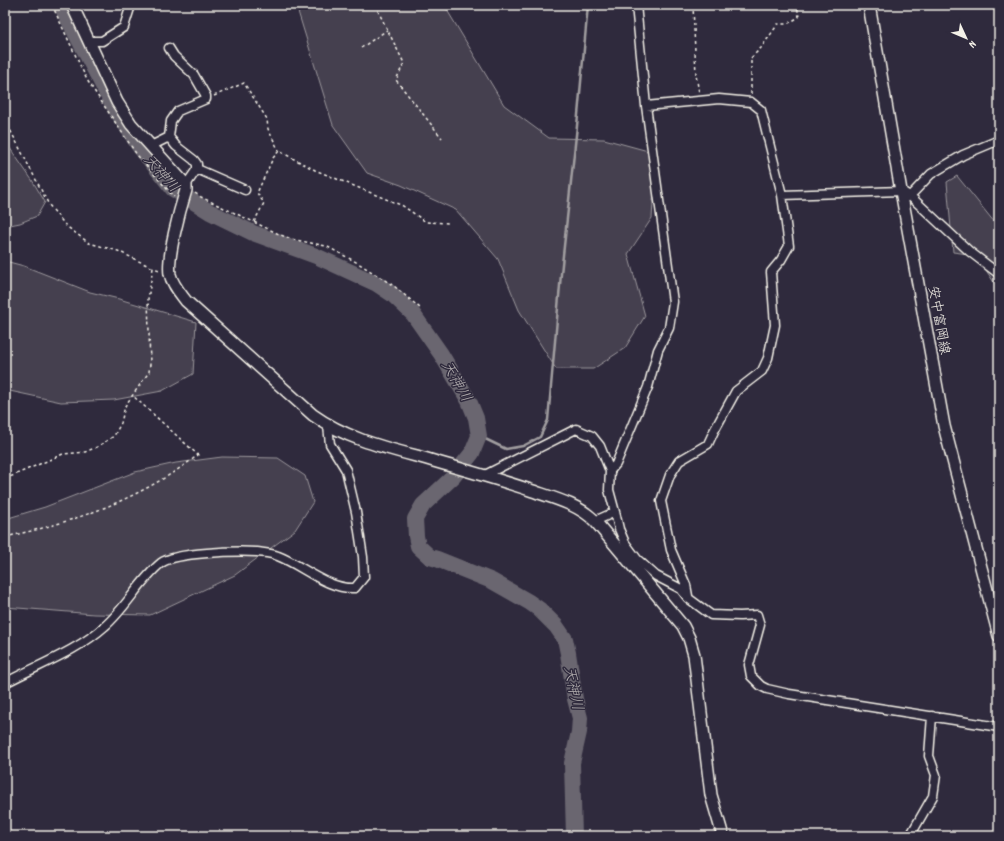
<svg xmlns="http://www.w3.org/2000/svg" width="1004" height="841" font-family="Dekko,'Klee One',sans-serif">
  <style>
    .green { fill: #454050; stroke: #9c989c }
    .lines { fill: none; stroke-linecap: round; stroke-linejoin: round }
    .stream { stroke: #a19ea0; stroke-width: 2.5 }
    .river { stroke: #6a6670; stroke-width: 16 }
    .street-casing { stroke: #f4f1e8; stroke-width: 11 }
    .secondary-casing { stroke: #f4f1e8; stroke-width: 14 }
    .path { stroke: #f4f1e8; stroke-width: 1.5; stroke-dasharray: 3 3; stroke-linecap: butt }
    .street { stroke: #2f2a3d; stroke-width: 8 }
    .secondary { stroke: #2f2a3d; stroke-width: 11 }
    .labels { text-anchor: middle; stroke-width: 3; stroke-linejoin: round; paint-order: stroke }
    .street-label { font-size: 14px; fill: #f4f1e8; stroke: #2f2a3d }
    .water-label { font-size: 15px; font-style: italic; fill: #b6b2b2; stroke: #2f2a3d }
  </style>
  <rect width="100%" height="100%" fill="#2f2a3d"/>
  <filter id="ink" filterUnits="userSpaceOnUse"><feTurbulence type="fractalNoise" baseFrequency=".025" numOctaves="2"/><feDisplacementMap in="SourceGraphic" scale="8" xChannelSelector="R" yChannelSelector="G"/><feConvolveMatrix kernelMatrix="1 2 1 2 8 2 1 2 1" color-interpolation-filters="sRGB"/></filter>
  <g filter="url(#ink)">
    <path class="green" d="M296,5H444L504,105L549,138L604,139L648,151L655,171L652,218L628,254L645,316L625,348L593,369H556L519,310L498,259L456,210L401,185L367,173L333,125Z
      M5,141L32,180L45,202L37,216L20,223L5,226Z
      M957,176L999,228V290L976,255L953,252L947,182Z
      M5,261L24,266L90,292L119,299L196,322L193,374L162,391L114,400L61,402L5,390Z
      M222,457L278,458L305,476L313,502L295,530L235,575L150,615L94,614L5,607V519L45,507L135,472L176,463Z"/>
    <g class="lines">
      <path class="stream" d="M479,436L506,449L523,446L540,437L548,420L561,274L577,126L588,5"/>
      <path class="river" d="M61,5L112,103L139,146L173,189L210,212L253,233L316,256L377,284L392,294L413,314L441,354L469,401L476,418L479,436L472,453L453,477L423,505L415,519L416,536L418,546L430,557L437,559L492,581L529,602L539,609L556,626L565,639L568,653L575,699L580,718L579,732L572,763L574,836"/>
      <g class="street-casing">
        <path id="street" d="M89,41H102L124,27L131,5
          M646,106L719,99L751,102L761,110L782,195L901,191L910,196L969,251L999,274
          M169,137L176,146L194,160L197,164V169L186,185
          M151,146L169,137L171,121L178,111L206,99V96L194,75L174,56L169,48
          M197,169L245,190
          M910,196L931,174L963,155L999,140
          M610,471L616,464L648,387L658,350L669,328L673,302L646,106L636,5
          M485,475L576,429L592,436L600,446L610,471L609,490L615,512L595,521
          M615,512L619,529L625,543L637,559L656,576L681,589L688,598L711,615L740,616L757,615L760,625L749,665L751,676L761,686L767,689L789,694L999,727
          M688,596L686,585L671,550L661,501L670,475L679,461L708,444L714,431L736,391L762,371L768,358L775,325L771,272L781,260L789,246L782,195
          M5,683C38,665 76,652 105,626C126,608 140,580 161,563C176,552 237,551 257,552C264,553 271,553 278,556C302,565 328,590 355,588L364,577L363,557L356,512L346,470L330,444L328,426
          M910,836L933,796L936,775L929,756L932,716"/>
      </g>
      <g class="secondary-casing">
        <path id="secondary" d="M72,5L117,102L131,124L186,185V190C180,209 167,256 170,274C172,284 180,293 186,301L313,415C345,438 382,447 420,457C457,468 494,478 530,490C553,498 578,504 595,521L683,626L689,638L694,655L711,795L723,836
          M869,5L901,191L944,426L999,636"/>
      </g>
      <path class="path" d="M52,5L87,80L137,155L174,197
        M375,5L404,63L396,80L442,138
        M693,5L696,75L699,93
        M361,48L387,30
        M751,94V58L761,48L778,24H787L799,17L797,5
        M214,96L244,83L267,119L268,129L279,151
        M5,120L49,205L66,226L89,243L118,251L153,268
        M195,193L201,197L281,235L291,239L326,246L358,263L394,286L420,308
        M254,222L264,203L257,193L273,158L279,151L315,170L403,206L426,222L449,223
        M5,479L63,454L85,452L97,447L114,436L121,423L125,406L149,372L150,364L148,299L153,268L160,270
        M5,537C75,522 141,499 198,455L132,395"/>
      <use href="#street" class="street"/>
      <use href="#secondary" class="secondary"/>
    </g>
  </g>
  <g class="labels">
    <g class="street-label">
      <text transform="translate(940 320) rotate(80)" y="5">安中富岡線</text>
    </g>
    <g class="water-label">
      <text transform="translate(162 173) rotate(48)" y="5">天神川</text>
      <text transform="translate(457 381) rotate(60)" y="5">天神川</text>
      <text transform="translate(574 688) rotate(78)" y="5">天神川</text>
    </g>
  </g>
  <rect width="1004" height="841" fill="none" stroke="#2f2a3d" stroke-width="20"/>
  <rect x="10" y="10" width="984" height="821" fill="none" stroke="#f4f1e8" stroke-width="1.5" filter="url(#ink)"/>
  <g transform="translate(966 38) rotate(134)" stroke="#2f2a3d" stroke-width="3" paint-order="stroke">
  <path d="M0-3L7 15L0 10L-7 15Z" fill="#f4f1e8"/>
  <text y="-6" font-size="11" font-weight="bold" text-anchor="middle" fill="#f4f1e8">N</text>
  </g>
</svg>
